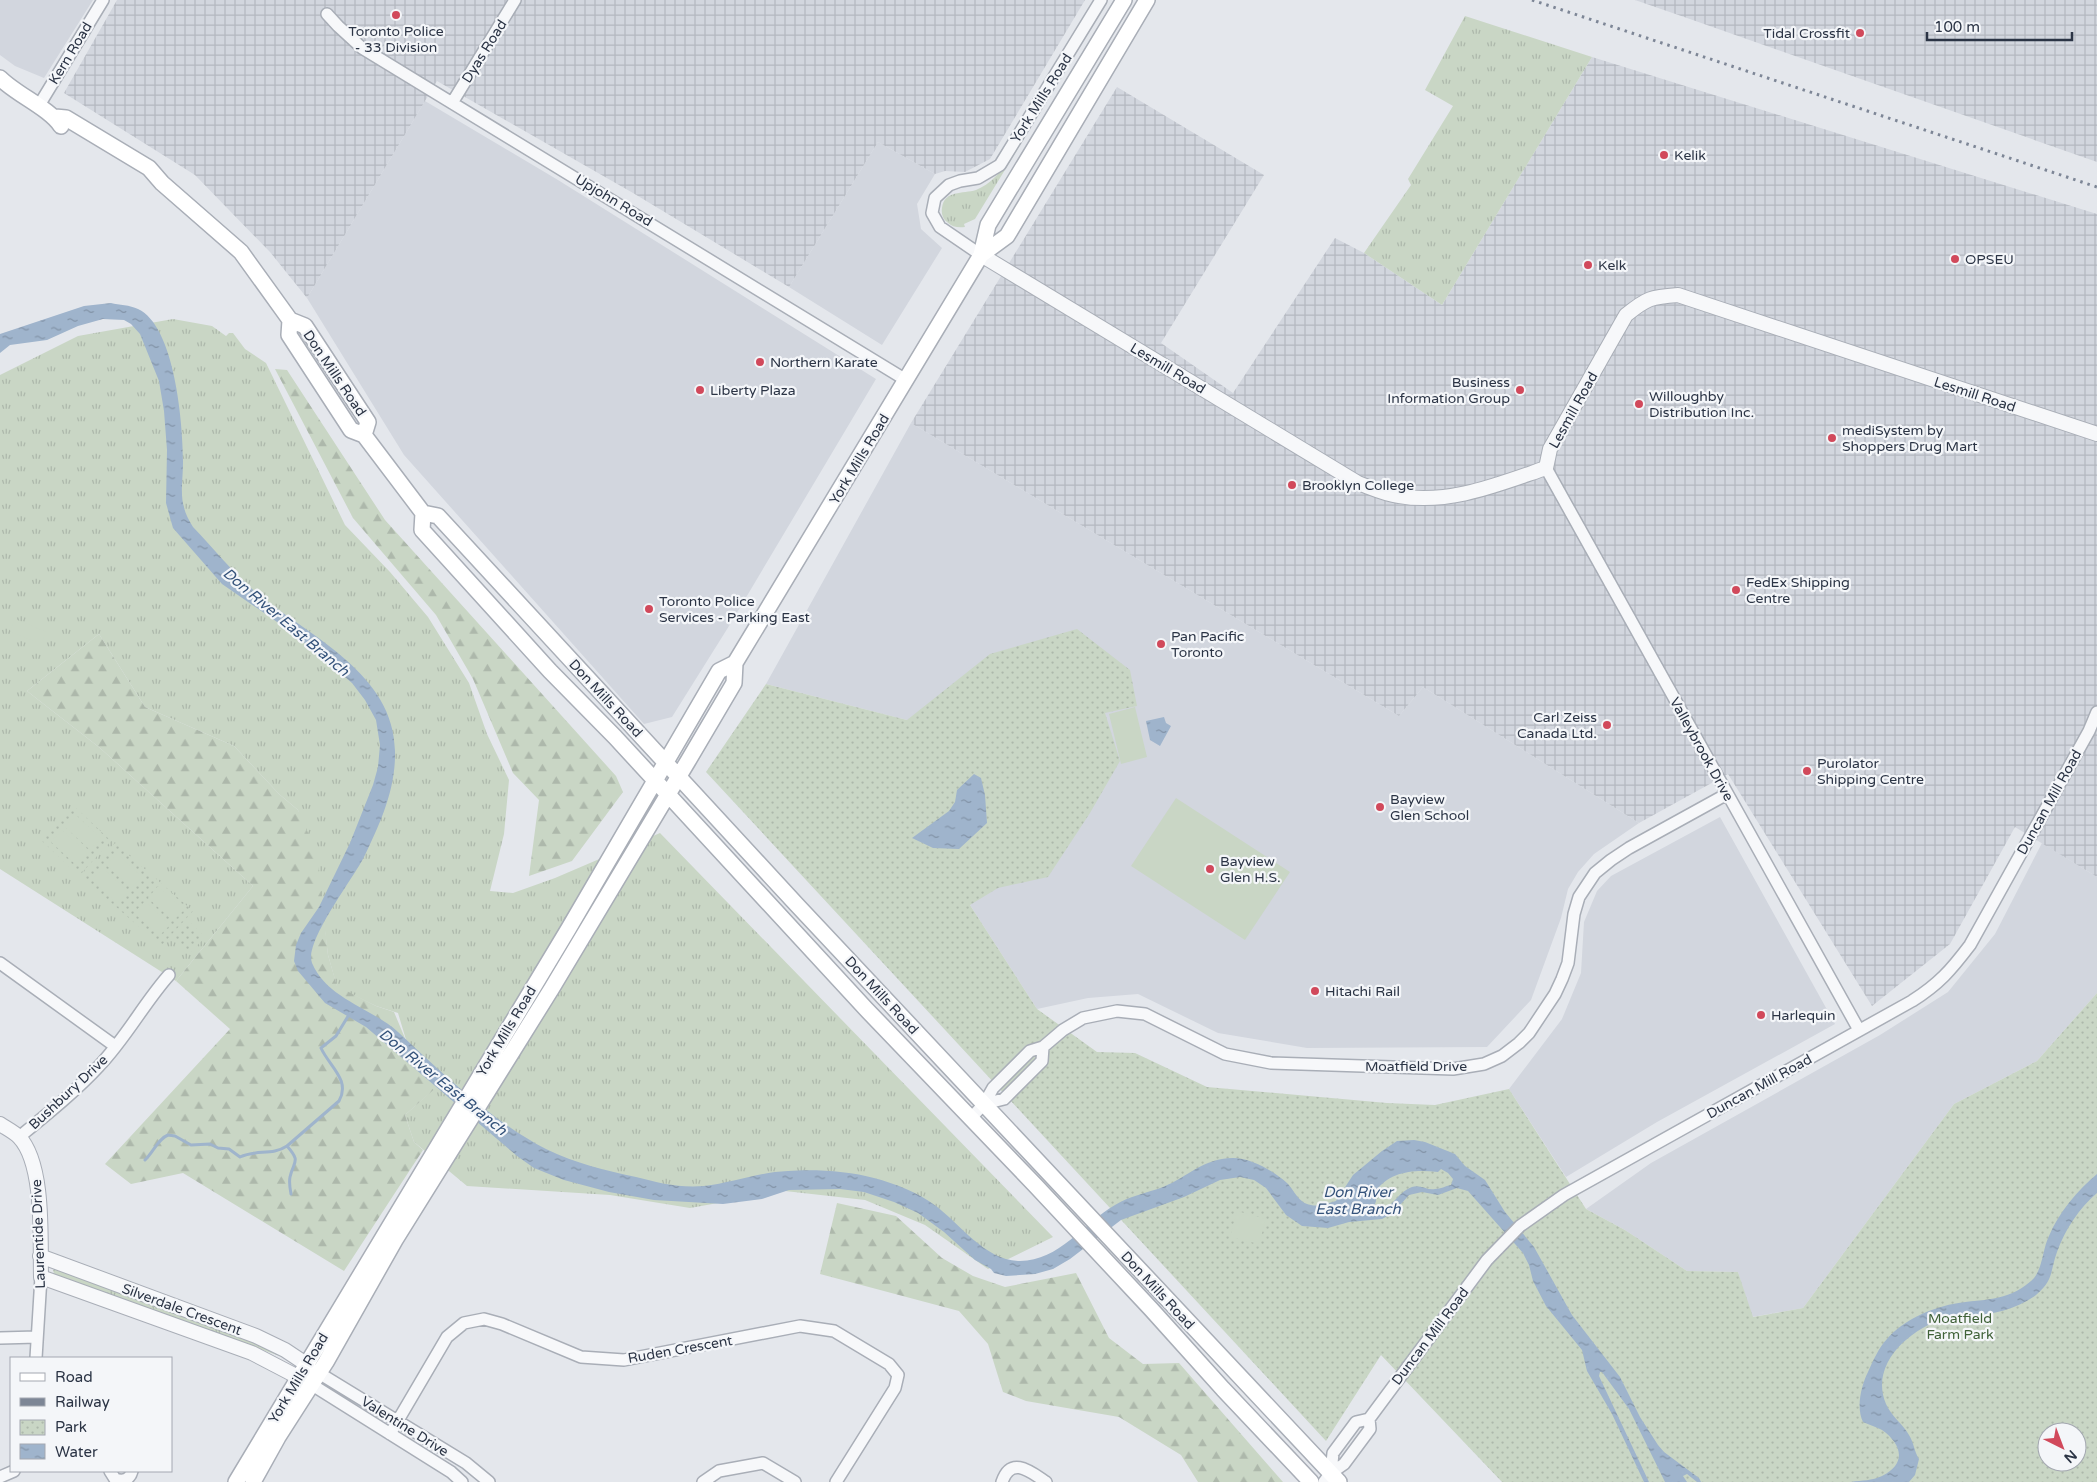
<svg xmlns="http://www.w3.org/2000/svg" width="2097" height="1482" font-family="'Varela Round',sans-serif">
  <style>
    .built { fill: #d2d6de }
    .industrial { fill: url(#industrial-grid) }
    .grass { fill: url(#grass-tufts) }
    .forest { fill: url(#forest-firs) }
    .park { fill: url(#park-dots); fill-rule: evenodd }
    .pitch { fill: #c9d6c5 }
    .water { fill: url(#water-ripples); fill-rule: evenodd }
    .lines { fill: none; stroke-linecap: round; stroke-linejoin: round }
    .stream { stroke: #9fb4cc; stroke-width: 3 }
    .minor-casing { stroke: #a9aeb7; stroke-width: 14 }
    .tertiary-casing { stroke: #a9aeb7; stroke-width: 16 }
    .secondary-casing { stroke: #a9aeb7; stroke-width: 18 }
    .minor { stroke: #f7f8fa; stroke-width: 11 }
    .tertiary { stroke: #f7f8fa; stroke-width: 14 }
    .secondary { stroke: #fff; stroke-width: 15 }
    .rail { stroke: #7d8696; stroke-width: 3; stroke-dasharray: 2.5 5; stroke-linecap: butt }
    .poi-dot { fill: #d1495b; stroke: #f4f6f9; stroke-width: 2 }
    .labels { text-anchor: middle; stroke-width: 4.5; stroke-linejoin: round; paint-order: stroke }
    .poi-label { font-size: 14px; fill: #2b3445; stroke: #f4f6f9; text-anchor: start }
    .street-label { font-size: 14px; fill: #2b3445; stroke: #f4f6f9 }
    .park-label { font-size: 14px; fill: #3f6138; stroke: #f4f6f9 }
    .water-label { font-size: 15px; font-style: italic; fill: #34527a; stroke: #f4f6f9 }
  </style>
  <defs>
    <pattern id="industrial-grid" width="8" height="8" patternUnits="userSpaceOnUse" patternTransform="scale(1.25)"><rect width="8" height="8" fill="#d2d6de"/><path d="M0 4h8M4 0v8" fill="none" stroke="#b4b8c0"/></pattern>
    <pattern id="grass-tufts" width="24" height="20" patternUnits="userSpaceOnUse" patternTransform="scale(1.25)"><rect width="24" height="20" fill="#c9d6c5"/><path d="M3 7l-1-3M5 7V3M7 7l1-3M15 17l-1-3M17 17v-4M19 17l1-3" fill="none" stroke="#adb8ab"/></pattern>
    <pattern id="forest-firs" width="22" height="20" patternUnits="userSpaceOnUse" patternTransform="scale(1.25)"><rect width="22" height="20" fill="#c9d6c5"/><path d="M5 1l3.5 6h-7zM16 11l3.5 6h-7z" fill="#adb8ab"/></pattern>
    <pattern id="park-dots" width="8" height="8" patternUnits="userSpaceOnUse" patternTransform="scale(1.25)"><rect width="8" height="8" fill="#c9d6c5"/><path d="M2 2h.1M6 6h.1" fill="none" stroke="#adb8ab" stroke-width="1.8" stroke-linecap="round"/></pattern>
    <pattern id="water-ripples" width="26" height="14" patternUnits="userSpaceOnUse" patternTransform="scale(1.25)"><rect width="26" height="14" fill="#9fb4cc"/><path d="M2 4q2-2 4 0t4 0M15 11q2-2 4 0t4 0" fill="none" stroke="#8293a7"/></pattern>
  </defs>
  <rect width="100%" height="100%" fill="#e4e7ec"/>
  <path class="built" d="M0,0H93L44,78L15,66L0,55Z
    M425,101L558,180L876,379L729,626L672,717L644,724L404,455L307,298Z
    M878,142L935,174L917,204L921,229L942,248L882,345L789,287Z
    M911,423L1399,716L1423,687L1639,823L1594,854L1578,872L1568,889L1561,918L1531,1000L1487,1047L1307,1048L1218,1033L1138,994L1088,998L1037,1009L970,905L907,720L766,684Z
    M1720,817L1835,1024L1657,1122L1566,1177L1509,1089L1562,1019L1581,973L1584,922L1597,891L1611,876Z
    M2042,843L2097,877V993L2037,1061L1954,1104L1803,1308L1752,1317L1738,1272L1687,1271L1625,1230L1586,1209L1651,1163L1880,1035L1948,992L1995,934Z"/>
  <path class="industrial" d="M117,0H1085L990,159L965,172L945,171L935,174L878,142L789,287L633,193L437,81L307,298L270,252L195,175L64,93Z
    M1635,0H2097V162L1687,18Z
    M1592,57L2097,214V877L2015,827L1950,944L1872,1006L1728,774L1639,823L1423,687L1399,716L911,423L1117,87L1264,175L1161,343L1233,393L1335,238L1364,253L1442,305Z"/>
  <path class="grass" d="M1465,16L1592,57L1442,305L1364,253L1411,185L1408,179L1453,106L1425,90Z
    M1023,136L1025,137L975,219L964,224L965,227C958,228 952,227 947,222C943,219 941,214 942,208C944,190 963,194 976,190C983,187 989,183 995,177C1007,166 1015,150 1023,136Z
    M173,319L212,326L226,336L229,333H233L245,349L266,363L345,525L390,572L428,617L469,683L487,734L509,780L504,834L490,891L513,893L555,878L660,833L1053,1237L988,1269L925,1225L865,1200L785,1191L690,1208L610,1195L467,1186L414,1142L405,1115L446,1078L407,1043L398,1013L376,1006L337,987L328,955L323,915L298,810L279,794L234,746L145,707L99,634L27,691L100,748L253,886L176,981L0,869V375L78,336Z
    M56,1268L276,1349L285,1358L54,1274L53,1270Z"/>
  <path class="forest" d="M275,369L287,370L385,520L616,776L623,792L572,861L529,876L539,800L513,773L473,679L436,615L353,518Z
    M99,634L145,707L234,746L279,794L298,810L315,849L318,862L328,955L337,986L376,1006L394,1012L407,1043L447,1078L405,1115L414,1142L423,1150L344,1271L183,1173L131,1184L105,1164L230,1029L176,981L253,886L100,748L27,691Z
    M837,1203L896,1216L942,1258L973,1276L1005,1287L1076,1273L1109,1338L1143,1364L1179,1363L1283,1482H1198L1181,1455L1119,1417L1026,1401L1003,1392L988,1344L959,1311L820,1274Z"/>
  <path class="park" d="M1077,629L1130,670L1137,706L1105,713L1120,761L1090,813L1048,877L998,888L970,905L1037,1009L1097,1052L1135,1053L1207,1087L1387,1103L1435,1105L1509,1089L1586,1209L1625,1230L1687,1271L1738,1272L1753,1317L1803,1308L1954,1104L2037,1061L2097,993V1482H1502L1381,1355L1326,1441L706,772L766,684L907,720L990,654ZM2047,1432H2077V1462H2047Z
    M73,805L111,841L79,876L41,840Z
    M115,843L193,911L161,946L83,878Z
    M188,920L205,937L190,953L173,937Z"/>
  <path class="pitch" d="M15,619L46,632L41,644L10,631Z
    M1135,707L1147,757L1121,764L1109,714Z
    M1176,798L1290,872L1245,940L1131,866Z
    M76,815L101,838L90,850L65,827Z
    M62,830L87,853L76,865L51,842Z
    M117,853L142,877L131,888L106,865Z
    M103,868L128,892L117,903L92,880Z
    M158,886L184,910L173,921L148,898Z
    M145,901L170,925L159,936L134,913Z
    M1237,1211L1266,1219L1259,1244L1230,1237Z"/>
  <path class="water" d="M111,303C119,305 130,305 138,309C175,326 183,424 183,461C183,489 177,502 193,527C215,550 235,575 259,595C311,637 394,674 395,751C396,789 380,824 364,857C353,879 304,942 312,963C327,999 372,1008 398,1032C441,1072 494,1123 546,1149C577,1164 604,1170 636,1177C659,1183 679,1188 704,1186C732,1183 759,1172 788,1171C814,1169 849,1171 874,1178C896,1184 917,1192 936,1206C961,1225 986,1261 1020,1261C1059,1261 1084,1223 1115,1205C1129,1196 1147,1193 1163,1187C1190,1176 1201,1159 1233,1158C1251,1158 1274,1171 1287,1183C1295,1191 1298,1203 1311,1205C1318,1207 1328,1203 1336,1201L1353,1175L1382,1151L1397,1141L1414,1140L1425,1142L1455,1154L1465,1166L1485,1180L1505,1212L1534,1247L1572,1315L1620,1377L1640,1417L1658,1445L1664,1452L1699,1478L1701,1482H1697L1687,1474L1683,1476L1687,1482H1665L1629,1409L1602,1372H1600L1599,1376L1649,1482H1644L1612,1414L1587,1371L1582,1350L1546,1306L1533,1281L1529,1265L1523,1253L1468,1191L1457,1188L1438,1195L1422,1192L1409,1195L1393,1213L1382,1219L1349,1222L1328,1228L1302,1226L1286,1215L1266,1188L1254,1180L1240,1177L1220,1180L1184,1197L1121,1220L1070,1259L1053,1269L1035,1274L1006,1276L994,1273L991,1269L975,1260L944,1232L918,1213L894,1202L864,1192L840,1189L789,1190L762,1199L723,1204L654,1200L609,1192L564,1180L534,1168L517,1156L366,1027L325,1003L298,971L294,961L296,945L301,933L319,907L350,843L373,785L378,767L380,745L376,720L365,700L352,683L293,633L222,584L173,528L166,503L167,450L164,411L159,381L140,334L131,324L124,320L103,319L78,326L47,340L10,345L0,353V334L84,306ZM1441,1169L1448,1173L1453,1179L1451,1185C1445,1186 1441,1189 1435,1189C1428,1191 1420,1184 1412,1187C1396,1193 1390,1212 1374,1215L1372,1213L1376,1201L1375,1192C1389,1171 1415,1169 1438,1172Z
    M1164,717L1166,723L1171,726L1160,746L1150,740L1146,721Z
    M974,774L981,778L985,795L987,823L959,849L933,848L912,838L949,811L955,802L957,790Z
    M2097,1174V1193C2079,1208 2065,1230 2057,1252C2050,1271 2054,1280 2036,1295C2019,1308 1992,1315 1972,1316C1963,1316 1954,1315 1945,1318C1910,1329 1869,1364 1886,1404C1891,1416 1903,1424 1909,1435C1914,1443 1914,1451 1919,1459L1915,1475L1909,1482H1851C1862,1480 1872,1481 1882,1476C1907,1464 1902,1444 1882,1430C1877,1427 1869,1425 1863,1422C1856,1408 1861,1386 1868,1372C1873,1361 1879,1347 1887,1339C1902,1321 1931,1308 1953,1304C1983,1298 2006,1303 2031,1281C2043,1271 2042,1250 2049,1236C2059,1212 2078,1190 2097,1174Z"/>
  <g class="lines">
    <path class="stream" d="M287,1146C301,1162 294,1160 290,1177C289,1182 290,1189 291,1194
      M145,1160C154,1151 158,1139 168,1135L175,1136L191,1145L210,1144L218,1148L229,1149L240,1157C256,1149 272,1156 287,1146L339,1101C351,1080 329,1066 321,1048L336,1036L350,1013"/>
    <g class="minor-casing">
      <path id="minor" d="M327,14L338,26L362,48L906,380
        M452,103L515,0
        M38,107L103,0
        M981,255L940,227L932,213L935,198L949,185L960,181L978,178L1000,165L1101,0
        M1546,468L1859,1030
        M0,963L115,1046
        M984,1104L1004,1099L1042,1061L1043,1047
        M971,1118L984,1104L993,1088L1030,1051L1043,1047L1063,1030L1083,1018L1117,1011L1145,1014L1225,1054L1271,1063L1453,1069L1484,1064L1502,1056L1519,1043L1529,1033L1555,994L1562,979L1568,963L1574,914L1579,897L1595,873L1611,860L1629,848L1727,794
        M19,1137C46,1115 76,1091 99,1066C126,1038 144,1003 169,975
        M0,1338L37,1337
        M36,1358L41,1277
        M314,1370L466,1463L489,1482
        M306,1381L451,1472L462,1482
        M390,1434L447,1337L464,1323L484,1319L502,1324L581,1357L624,1360L800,1326L834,1331L889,1364L898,1375L895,1388L836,1482
        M110,1471L115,1479C124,1482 130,1479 132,1471
        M1331,1473L1333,1453L1356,1422L1369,1419L1487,1260L1520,1226L1564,1195L1912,1001C1939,984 1951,970 1970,945L2089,731L2097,712
        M0,1477L14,1471
        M703,1482L719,1471L763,1463L795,1482
        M1002,1482C1011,1455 1031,1472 1046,1482
        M1324,1482L1331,1473L1344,1464L1370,1429L1369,1419"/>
    </g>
    <g class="tertiary-casing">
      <path id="tertiary" d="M981,255L1358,483C1372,488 1384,494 1399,496C1449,505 1499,484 1546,468L1550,449L1626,315C1647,298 1651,297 1678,295L2097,434
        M0,1124C6,1128 14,1132 19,1137C45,1164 40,1241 41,1277L252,1353L298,1377
        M40,1256L256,1336L285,1350L306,1364"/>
    </g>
    <g class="secondary-casing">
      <path id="secondary" d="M0,78C17,95 49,108 61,126
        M55,117L66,118L149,168L162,183L241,252L290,320L305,326L368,422L364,435
        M981,255L1007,236L1147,0
        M290,320L289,335L351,430L364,435L423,513L438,516L797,905L1339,1482
        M423,513L422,530L550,671L615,737L866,1009L1035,1185L1151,1309L1223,1389L1311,1482
        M236,1482L569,928L719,671L735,663
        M253,1482L278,1437L326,1362L395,1240L552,988L688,761L734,683L735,663L981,255L988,225L1124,0"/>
    </g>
    <use href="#minor" class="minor"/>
    <use href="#tertiary" class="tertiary"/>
    <use href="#secondary" class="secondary"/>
    <path class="rail" d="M1532,0L2097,187"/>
  </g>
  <g class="poi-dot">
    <circle cx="396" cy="15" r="5"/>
    <circle cx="1860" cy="33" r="5"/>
    <circle cx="1664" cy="155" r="5"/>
    <circle cx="1955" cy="259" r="5"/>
    <circle cx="1588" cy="265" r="5"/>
    <circle cx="760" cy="362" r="5"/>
    <circle cx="700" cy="390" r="5"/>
    <circle cx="1520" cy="390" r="5"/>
    <circle cx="1639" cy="404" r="5"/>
    <circle cx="1832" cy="438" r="5"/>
    <circle cx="1292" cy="485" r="5"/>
    <circle cx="1736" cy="590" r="5"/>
    <circle cx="649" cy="609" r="5"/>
    <circle cx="1161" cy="644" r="5"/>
    <circle cx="1607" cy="725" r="5"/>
    <circle cx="1807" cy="771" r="5"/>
    <circle cx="1380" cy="807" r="5"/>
    <circle cx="1210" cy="869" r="5"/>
    <circle cx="1315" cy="991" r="5"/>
    <circle cx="1761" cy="1015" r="5"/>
  </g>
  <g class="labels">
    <g class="poi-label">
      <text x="396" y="36" text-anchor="middle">Toronto Police<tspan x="396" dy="16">- 33 Division</tspan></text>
      <text x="1850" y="38" text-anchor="end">Tidal Crossfit</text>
      <text x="1674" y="160">Kelik</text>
      <text x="1965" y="264">OPSEU</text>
      <text x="1598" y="270">Kelk</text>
      <text x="770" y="367">Northern Karate</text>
      <text x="1510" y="387" text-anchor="end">Business<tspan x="1510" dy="16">Information Group</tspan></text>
      <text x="710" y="395">Liberty Plaza</text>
      <text x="1649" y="401">Willoughby<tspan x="1649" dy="16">Distribution Inc.</tspan></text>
      <text x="1842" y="435">mediSystem by<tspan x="1842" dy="16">Shoppers Drug Mart</tspan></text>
      <text x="1302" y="490">Brooklyn College</text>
      <text x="1746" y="587">FedEx Shipping<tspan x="1746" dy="16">Centre</tspan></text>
      <text x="659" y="606">Toronto Police<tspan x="659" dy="16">Services - Parking East</tspan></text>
      <text x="1171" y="641">Pan Pacific<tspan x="1171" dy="16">Toronto</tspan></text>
      <text x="1597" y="722" text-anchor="end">Carl Zeiss<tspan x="1597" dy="16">Canada Ltd.</tspan></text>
      <text x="1817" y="768">Purolator<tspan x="1817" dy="16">Shipping Centre</tspan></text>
      <text x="1390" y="804">Bayview<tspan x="1390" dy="16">Glen School</tspan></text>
      <text x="1220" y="866">Bayview<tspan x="1220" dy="16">Glen H.S.</tspan></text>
      <text x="1325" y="996">Hitachi Rail</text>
      <text x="1771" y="1020">Harlequin</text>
    </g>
    <g class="street-label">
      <text transform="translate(484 51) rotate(-58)" y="5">Dyas Road</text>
      <text transform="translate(70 53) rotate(-59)" y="5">Kern Road</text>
      <text transform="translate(1041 98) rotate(-58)" y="5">York Mills Road</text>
      <text transform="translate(614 200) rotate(31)" y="5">Upjohn Road</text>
      <text transform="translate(1168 368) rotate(31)" y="5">Lesmill Road</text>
      <text transform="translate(335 373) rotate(56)" y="5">Don Mills Road</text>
      <text transform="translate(1975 394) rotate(18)" y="5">Lesmill Road</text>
      <text transform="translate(1573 410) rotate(-61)" y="5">Lesmill Road</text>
      <text transform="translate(859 459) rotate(-59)" y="5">York Mills Road</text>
      <text transform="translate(606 698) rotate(47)" y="5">Don Mills Road</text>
      <text transform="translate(1702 749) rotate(61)" y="5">Valleybrook Drive</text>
      <text transform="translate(2049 802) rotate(-61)" y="5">Duncan Mill Road</text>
      <text transform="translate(882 995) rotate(47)" y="5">Don Mills Road</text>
      <text transform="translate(506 1031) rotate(-59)" y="5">York Mills Road</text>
      <text x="1416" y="1071">Moatfield Drive</text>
      <text transform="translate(1759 1086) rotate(-29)" y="5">Duncan Mill Road</text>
      <text transform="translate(68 1092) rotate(-43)" y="5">Bushbury Drive</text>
      <text transform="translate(38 1234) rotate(-92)" y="5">Laurentide Drive</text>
      <text transform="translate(1158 1290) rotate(47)" y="5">Don Mills Road</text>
      <text transform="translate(182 1309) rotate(20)" y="5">Silverdale Crescent</text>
      <text transform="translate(1430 1336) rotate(-53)" y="5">Duncan Mill Road</text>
      <text transform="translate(680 1349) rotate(-10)" y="5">Ruden Crescent</text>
      <text transform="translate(298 1378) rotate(-59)" y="5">York Mills Road</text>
      <text transform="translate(405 1426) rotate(32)" y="5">Valentine Drive</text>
    </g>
    <g class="park-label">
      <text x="1960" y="1323">Moatfield<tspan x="1960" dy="16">Farm Park</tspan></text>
    </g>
    <g class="water-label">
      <text transform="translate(286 622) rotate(40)" y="5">Don River East Branch</text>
      <text transform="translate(443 1082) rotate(39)" y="5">Don River East Branch</text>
      <text x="1358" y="1197">Don River<tspan x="1358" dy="17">East Branch</tspan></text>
    </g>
  </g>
  <rect x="10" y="1357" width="162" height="115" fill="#f4f6f9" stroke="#a4a8b1"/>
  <rect x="20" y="1373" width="25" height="8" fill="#ffffff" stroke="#a4a8b1"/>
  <text x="55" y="1382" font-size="15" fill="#2b3445">Road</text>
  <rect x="20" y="1398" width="25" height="8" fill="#7d8696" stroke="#a4a8b1"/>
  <text x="55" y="1407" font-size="15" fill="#2b3445">Railway</text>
  <rect x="20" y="1420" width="25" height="15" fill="url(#park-dots)" stroke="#a4a8b1"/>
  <text x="55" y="1432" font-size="15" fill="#2b3445">Park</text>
  <rect x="20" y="1444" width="25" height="15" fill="url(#water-ripples)" stroke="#a4a8b1"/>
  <text x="55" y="1457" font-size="15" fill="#2b3445">Water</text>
  <g transform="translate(2062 1447) rotate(138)"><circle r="24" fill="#f4f6f9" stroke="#a4a8b1"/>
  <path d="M0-4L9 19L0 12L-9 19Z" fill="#d1495b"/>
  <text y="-8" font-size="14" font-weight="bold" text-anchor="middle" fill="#2b3445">N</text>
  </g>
  <path d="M1927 32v8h145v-8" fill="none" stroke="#2b3445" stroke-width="2.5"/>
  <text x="1934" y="32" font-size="15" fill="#2b3445" stroke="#f4f6f9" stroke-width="4" paint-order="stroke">100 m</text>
</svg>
